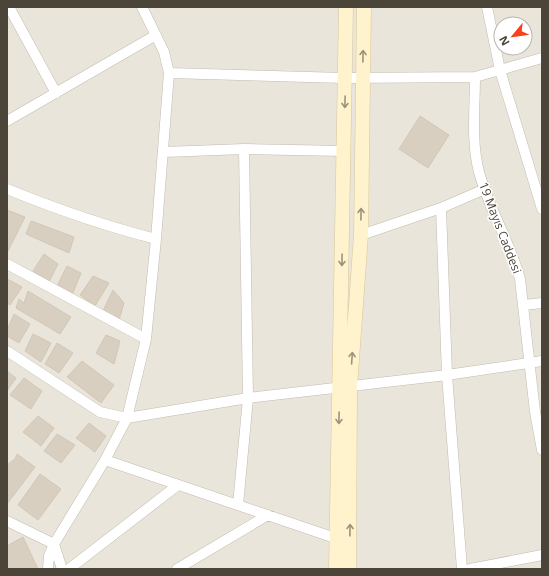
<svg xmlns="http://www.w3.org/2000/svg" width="549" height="576" font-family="'Open Sans',sans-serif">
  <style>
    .residential { fill: #eae5da; fill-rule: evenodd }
    .building { fill: #d8cfc1; stroke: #d3c7b4 }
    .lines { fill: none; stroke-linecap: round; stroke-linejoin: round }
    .street-casing { stroke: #c2bbae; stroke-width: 11 }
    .secondary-casing { stroke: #d6c79b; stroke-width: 15 }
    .street { stroke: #fff; stroke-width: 10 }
    .secondary { stroke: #fff3cd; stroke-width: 14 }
    .oneway { stroke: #9c937c }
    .labels { text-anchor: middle; stroke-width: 3; stroke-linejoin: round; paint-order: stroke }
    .street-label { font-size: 12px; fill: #4b4439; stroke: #fff }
  </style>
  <rect width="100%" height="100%" fill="#f6f3ec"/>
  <path class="residential" d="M7,7H542V569H7ZM501,24H525V48H501Z"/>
  <path class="building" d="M420,116L449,135L428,168L399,149Z
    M7,210L25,217L7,253Z
    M31,221L74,237L69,253L26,234Z
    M44,254L58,264L49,282L33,271Z
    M67,266L81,273L72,295L57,286Z
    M93,276L109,283L95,306L80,295Z
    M7,279L22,287L10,305L7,303Z
    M113,290L124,303L119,320L103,311Z
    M28,291L71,317L60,334L16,308L19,299L24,303Z
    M14,314L30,324L19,343L7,336V330Z
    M33,334L51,343L41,362L25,351Z
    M106,335L120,341L114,364L96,353Z
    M57,343L73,353L59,373L45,364Z
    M82,361L114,385L101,403L67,377Z
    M7,371L16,378L7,391Z
    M24,378L42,391L31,409L10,395Z
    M38,416L54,428L41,446L23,432Z
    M89,423L106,436L95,452L76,438Z
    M57,434L75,445L61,463L44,451Z
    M17,454L35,467L7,504V465L15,459Z
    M40,474L61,489L38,520L18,505Z
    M23,537L38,569H7V546Z"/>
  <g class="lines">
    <g class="street-casing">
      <path id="street" d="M9,7L56,93
        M487,7L500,70L542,209
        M169,73L345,78L475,77L542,58
        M475,77C475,108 471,142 479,172C489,209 510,242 520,279L535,412L542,450
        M7,121L156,35
        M164,152L244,149L344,151
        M7,189C56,209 105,226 156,239
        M441,208L447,375L462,569
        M361,235L441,208L485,189
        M7,264L146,339
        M524,305L542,303
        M7,351L100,412L127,418L248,398L447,375L542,361
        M105,460L338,539
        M238,505L248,398L244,149
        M7,521L54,544L49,556L48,569
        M62,569L54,544L105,460L127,418L146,339L156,239L169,73L164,52L142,7
        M69,569L178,485
        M177,569L268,515
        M470,569L542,555"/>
    </g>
    <g class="secondary-casing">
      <path id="secondary" d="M336,569L346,7
        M349,569L350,387L361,235L364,7"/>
    </g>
    <use href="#street" class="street"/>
    <use href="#secondary" class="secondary"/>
  </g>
  <defs><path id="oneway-shaft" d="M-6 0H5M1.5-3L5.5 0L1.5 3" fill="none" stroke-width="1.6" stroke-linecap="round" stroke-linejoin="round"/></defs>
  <g class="oneway">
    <use href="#oneway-shaft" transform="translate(363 56) rotate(-89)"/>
    <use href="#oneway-shaft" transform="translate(345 102) rotate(91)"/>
    <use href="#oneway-shaft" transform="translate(361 214) rotate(-89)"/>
    <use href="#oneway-shaft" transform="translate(342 260) rotate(91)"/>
    <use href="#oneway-shaft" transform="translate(352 358) rotate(-86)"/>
    <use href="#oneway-shaft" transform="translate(339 418) rotate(91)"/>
    <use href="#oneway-shaft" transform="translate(350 530) rotate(-89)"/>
  </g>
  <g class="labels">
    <g class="street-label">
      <text transform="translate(500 228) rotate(69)" y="4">19 Mayıs Caddesi</text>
    </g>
  </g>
  <rect width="549" height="576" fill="none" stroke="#4b4439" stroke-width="16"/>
  <g transform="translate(513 36) rotate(241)"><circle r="19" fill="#ffffff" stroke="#b7b4b0"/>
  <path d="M0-3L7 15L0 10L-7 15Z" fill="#fc3f1d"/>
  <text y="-6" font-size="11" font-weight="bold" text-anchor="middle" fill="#4b4439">N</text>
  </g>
</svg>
